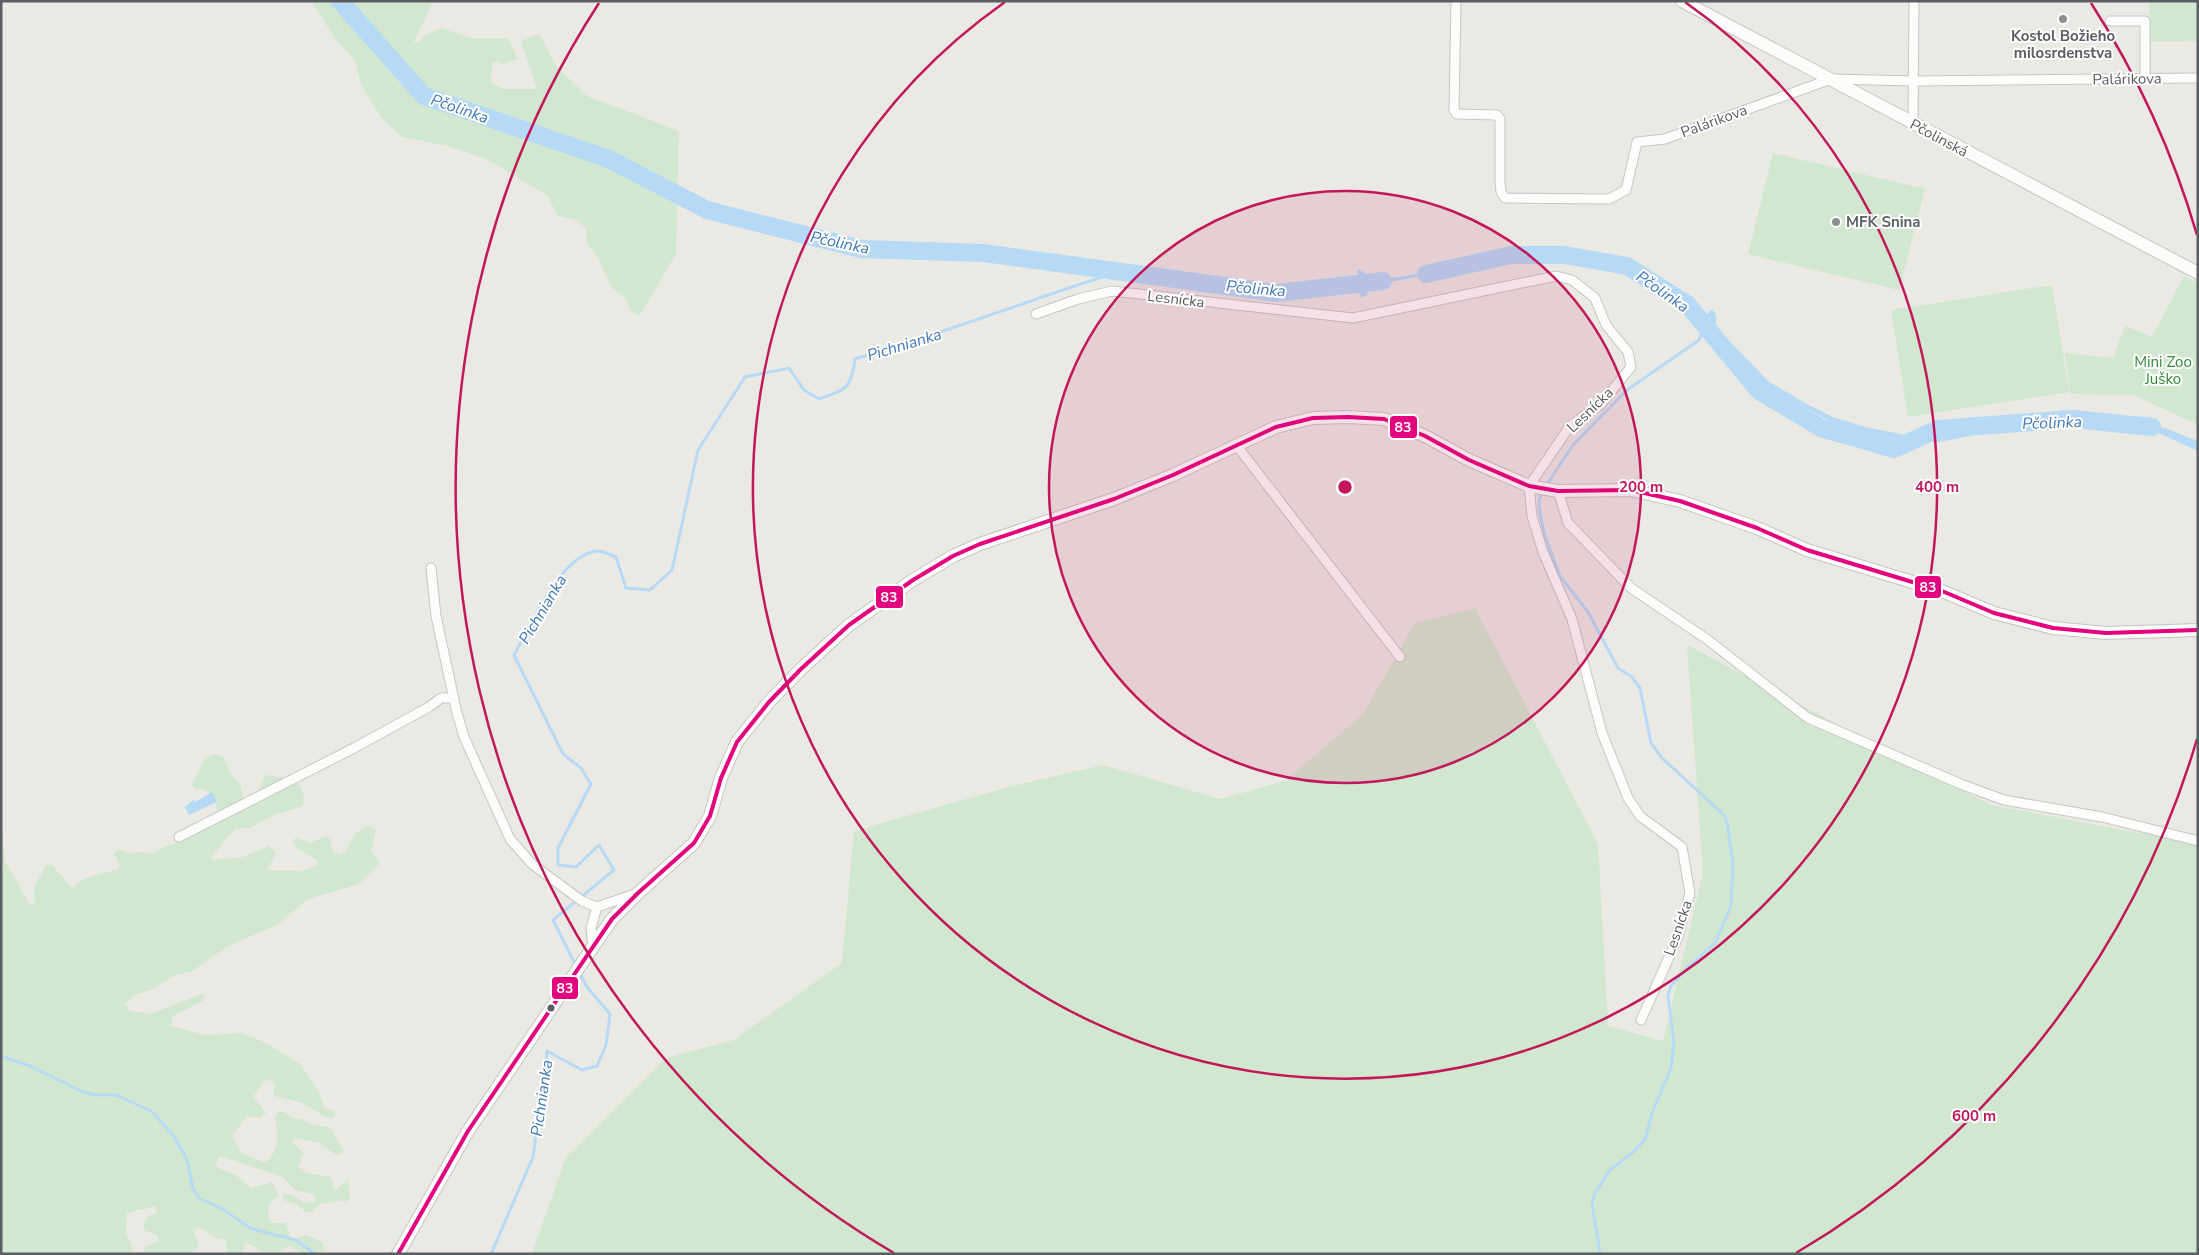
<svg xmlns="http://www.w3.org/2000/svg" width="2199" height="1255" font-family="'Nunito Sans',sans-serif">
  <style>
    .green { fill: #d2e7cf }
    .water { fill: #b6daf6 }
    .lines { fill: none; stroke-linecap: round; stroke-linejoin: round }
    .stream { stroke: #b6daf6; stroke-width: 3 }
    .river { stroke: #b6daf6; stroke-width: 18 }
    .street-casing { stroke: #c6c6c5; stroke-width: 11 }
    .secondary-casing { stroke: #c5c6c4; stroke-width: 14 }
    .street { stroke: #fcfcfb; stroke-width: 9 }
    .secondary { stroke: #fcfcfb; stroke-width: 12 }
    .bus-1-casing { stroke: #fff; stroke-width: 8 }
    .bus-1 { stroke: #e5007d; stroke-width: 4 }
    .ring { fill: none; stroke: #c2185b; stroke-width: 2.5 }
    .poi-dot { fill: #8c8f90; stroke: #fff; stroke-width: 2 }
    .bus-dot { fill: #5a5e62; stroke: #fff; stroke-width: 2 }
    .labels { text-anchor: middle; stroke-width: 4; stroke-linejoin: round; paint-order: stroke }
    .poi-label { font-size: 15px; font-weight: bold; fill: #5a5e62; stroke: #fff }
    .street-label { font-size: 15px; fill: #5a5e62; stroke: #fff }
    .park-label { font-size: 15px; fill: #35863b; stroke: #fff }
    .water-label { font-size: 16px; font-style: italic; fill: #4079b9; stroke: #fff }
    .centre { fill: #c2185b; stroke: #fff; stroke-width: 2.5 }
    .ring-label { font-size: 15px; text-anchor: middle; font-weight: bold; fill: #c2185b; stroke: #fff; stroke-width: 4; stroke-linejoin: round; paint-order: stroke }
    .line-badge { stroke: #fff; stroke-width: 2 }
    .badge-label { font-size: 14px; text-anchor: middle; font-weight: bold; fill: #fff }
  </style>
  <rect width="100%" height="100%" fill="#eae9e4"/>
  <path class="green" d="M311,1H433L414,42L418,43L426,35L441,28L470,38H508L518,59L501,64L497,61L492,63L491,82L503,89H537L521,41L539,34L557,67L587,96L679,131L676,254L639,316L630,310L624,297L612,288L598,258L587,244L586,228L576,220L557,215L548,196L487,159L448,146L402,137L381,117L361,84L355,61L337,41Z
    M2150,1H2198V41L2149,42Z
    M1773,153L1925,189L1899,290L1748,254Z
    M2184,276L2198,283V425L2134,395L2070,394L2065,353L2113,358L2125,326L2152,337Z
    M2052,285L2069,392L1908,417L1891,310Z
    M1475,608L1598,844L1608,1026L1663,1041L1703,873L1687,645L1991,805L2198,844V1254H532L566,1157L666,1058L734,1040L842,963L854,831L1009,787L1103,765L1220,799L1285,781L1363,714L1415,623Z
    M214,754L223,757L232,776L240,783L243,796L250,802L258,792L265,775C285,778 308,778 303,806L274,815L250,828L235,829L212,856V860L243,857L269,846L276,853L267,870L303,871L316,866L318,861L297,848L293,842L296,837L310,843L326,836L330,839L333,851L339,855L345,852L356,833L368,825L376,830L371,850L380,863L359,884L308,899L277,925L228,946L191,972L175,975L151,990L137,994L125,1004L130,1011L150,1014L205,993L203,1001L173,1016L171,1026L205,1035L241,1033L264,1042L300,1064L320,1093L324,1108L335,1111V1116L327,1118L303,1103L274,1096V1083L266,1079L253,1097L266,1113L260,1118L247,1116L232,1136L242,1153L265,1163C280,1151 279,1134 275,1117L278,1112L282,1111L294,1119L300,1118L312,1125L325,1126L332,1130L344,1152L336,1155L320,1143L295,1138L292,1142L304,1154L298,1167L306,1173L331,1177L335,1191L348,1179L350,1196L347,1203L344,1200L320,1204L312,1212H306L297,1204L283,1200V1194L293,1195L304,1203L317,1201L313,1194L295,1190L283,1177L220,1156L215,1164L218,1168L234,1174L251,1188L272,1182L279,1196L269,1204L268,1219L273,1223H286L292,1240L307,1235L323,1243L325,1251L302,1254L290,1246L281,1251L262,1252L251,1244H245L242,1254H227L226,1240L216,1238L199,1227L193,1230L199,1246L190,1254H142L146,1246L159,1241L158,1236L145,1230L143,1225L147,1217L156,1213V1206L127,1213L126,1233L133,1249L129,1254H1V825L5,861L30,905L35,902L34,888L46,865H52L72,888L84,879L118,869L120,865L114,854L118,849L132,854L138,852L154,854C165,844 169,846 183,841C197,836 208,825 217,813C217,798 212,788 195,789L192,784L205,758Z"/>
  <path class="water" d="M1559,248L1620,257L1645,269L1706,315L1712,309L1716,315V327L1768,381L1805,403L1833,417L1865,427L1921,438L1938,437C1994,425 2056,407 2113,415C2143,419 2170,430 2198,441V451L2152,430L2111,420L2044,421L1939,442L1894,439L1864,433L1831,422L1765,386L1711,328L1695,329L1699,323C1681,307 1664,285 1643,272C1629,263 1613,259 1596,256C1517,241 1448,276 1371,285L1366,296L1360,297L1357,269L1364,272L1368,280L1406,276L1505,252Z
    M212,792L217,802L189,815L185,807L193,800L195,802Z"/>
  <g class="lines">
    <path class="stream" d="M1546,486L1573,445L1627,390L1699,340L1705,324
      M1543,491L1539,500L1540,514L1545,536L1560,576L1588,612L1618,668L1632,677L1640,688L1651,743L1662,758L1723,814L1727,822L1733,864L1731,906L1715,943L1689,966L1671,986L1668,996L1674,1042L1671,1068L1652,1113L1645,1140L1631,1154L1610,1170L1595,1193L1592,1202L1600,1254
      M576,966L553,920L614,870L599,845L576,867L558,865V848L591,784L581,768L563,754L514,655C530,627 561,553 598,551C603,551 611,555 616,557L626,588L650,590L672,570L698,450L745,377L789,368L804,390L819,399C847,389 851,389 855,359C944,333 1030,300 1117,272
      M1,1056L30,1066L83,1092L96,1095H116L151,1111L174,1136L187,1160L193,1189L199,1198L222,1209L252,1229L296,1240L315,1254
      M491,1254L533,1157L547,1051L582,1070L597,1066L606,1045L610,1014L587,987L580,974"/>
    <path class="river" d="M340,1L424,96L609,159L707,210L861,249L983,253L1277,293L1383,281
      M1426,274L1511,255H1564L1627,266L1687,304L1759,391L1821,428L1894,449L1938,429L2073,419L2152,427"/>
    <g class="street-casing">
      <path id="street" d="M1456,1L1454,110L1457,114L1497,115L1500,119V182L1501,192L1505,198L1609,199L1626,190L1637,142L1665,139L1831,79L1915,81L2198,78
        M2110,21H2145V79
        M1913,125L1914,1
        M1036,314L1078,299L1112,291L1353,318L1556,276L1572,280L1595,298L1606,325L1628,352L1631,367L1601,404L1570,426L1529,486L1532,516L1543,552L1572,619L1602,733L1628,798L1640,816L1682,847L1690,893L1678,937L1641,1020
        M1237,446L1400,657
        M1558,491L1568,523L1631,588L1708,640L1808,718L1963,785L2004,800L2102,817L2198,841
        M431,568L436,616L456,709L464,737L510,839L532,864L582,901L597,907L635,894
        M179,837L354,748L429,707L441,698H453
        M593,948L591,928L597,907"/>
    </g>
    <g class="secondary-casing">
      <path id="secondary" d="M1682,1L2198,273
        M398,1254L468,1131L569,982L612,919L638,893L694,843L710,816L721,778L737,742L769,702L801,669L849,625L913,580L953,556L980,544L1114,499L1173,475L1276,427L1313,418L1348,417L1384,419L1425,436L1469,460L1529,486L1558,491L1631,490L1680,501L1757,528L1807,550L1942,591L1994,613L2053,628L2106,633L2198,630"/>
    </g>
    <use href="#street" class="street"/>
    <use href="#secondary" class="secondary"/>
    <g class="bus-1-casing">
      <path id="bus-1" d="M398,1254L468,1131L569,982L612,919L638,893L694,843L710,816L721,778L737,742L769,702L801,669L849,625L913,580L953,556L980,544L1114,499L1173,475L1276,427L1313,418L1348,417L1384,419L1425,436L1469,460L1529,486L1558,491L1631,490L1680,501L1757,528L1807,550L1942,591L1994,613L2053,628L2106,633L2198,630"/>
    </g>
    <use href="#bus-1" class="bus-1"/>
  </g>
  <circle cx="1345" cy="487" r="296" fill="#c2185b" fill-opacity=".12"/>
  <g class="ring">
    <circle cx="1345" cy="487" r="296"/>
    <path d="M1685 2A592 592 0 1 1 1005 2"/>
    <path d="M2197 739A889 889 0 0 1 1796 1253M894 1253A889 889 0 0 1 599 3M2091 3A889 889 0 0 1 2197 235"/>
  </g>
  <g class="poi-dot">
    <circle cx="2063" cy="19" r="5"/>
    <circle cx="1836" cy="222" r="5"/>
  </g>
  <circle class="bus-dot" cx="551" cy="1008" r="4.5"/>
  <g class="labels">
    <g class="poi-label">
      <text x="2063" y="41">Kostol Božieho<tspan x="2063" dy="17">milosrdenstva</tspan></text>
      <text x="1846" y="227" text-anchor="start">MFK Snina</text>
    </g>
    <g class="street-label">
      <text transform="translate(2127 79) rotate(-1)" y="5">Palárikova</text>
      <text transform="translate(1714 121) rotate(-20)" y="5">Palárikova</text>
      <text transform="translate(1939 138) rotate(28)" y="5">Pčolinská</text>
      <text transform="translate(1176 299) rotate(7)" y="5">Lesnícka</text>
      <text transform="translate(1590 410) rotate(-44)" y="5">Lesnícka</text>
      <text transform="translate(1678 928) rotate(-71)" y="5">Lesnícka</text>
    </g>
    <g class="park-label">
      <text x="2163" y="367">Mini Zoo<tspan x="2163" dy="17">Juško</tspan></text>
    </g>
    <g class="water-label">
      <text transform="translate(460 108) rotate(19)" y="6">Pčolinka</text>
      <text transform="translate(840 242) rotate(12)" y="6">Pčolinka</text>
      <text transform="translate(1256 288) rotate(5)" y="6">Pčolinka</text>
      <text transform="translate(1663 291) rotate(35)" y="6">Pčolinka</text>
      <text transform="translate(904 344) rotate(-17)" y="6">Pichnianka</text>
      <text transform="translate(2052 422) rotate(-2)" y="6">Pčolinka</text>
      <text transform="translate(542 609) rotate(-59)" y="6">Pichnianka</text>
      <text transform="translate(541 1098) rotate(-82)" y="6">Pichnianka</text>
    </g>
  </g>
  <circle cx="1345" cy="487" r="8" class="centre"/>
  <g class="ring-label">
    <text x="1641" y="492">200 m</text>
    <text x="1937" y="492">400 m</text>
    <text x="1974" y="1121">600 m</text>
  </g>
  <g class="line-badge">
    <rect x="1389" y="415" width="29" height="24" rx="5" fill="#e5007d"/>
    <rect x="1914" y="575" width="28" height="24" rx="5" fill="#e5007d"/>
    <rect x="875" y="585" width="29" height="24" rx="5" fill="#e5007d"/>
    <rect x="551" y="976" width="28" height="24" rx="5" fill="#e5007d"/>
  </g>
  <g class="badge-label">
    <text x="1403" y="432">83</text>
    <text x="1928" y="592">83</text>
    <text x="889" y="602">83</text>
    <text x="565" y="993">83</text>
  </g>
  <rect width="2199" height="1255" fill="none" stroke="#5a5e62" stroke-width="5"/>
</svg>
